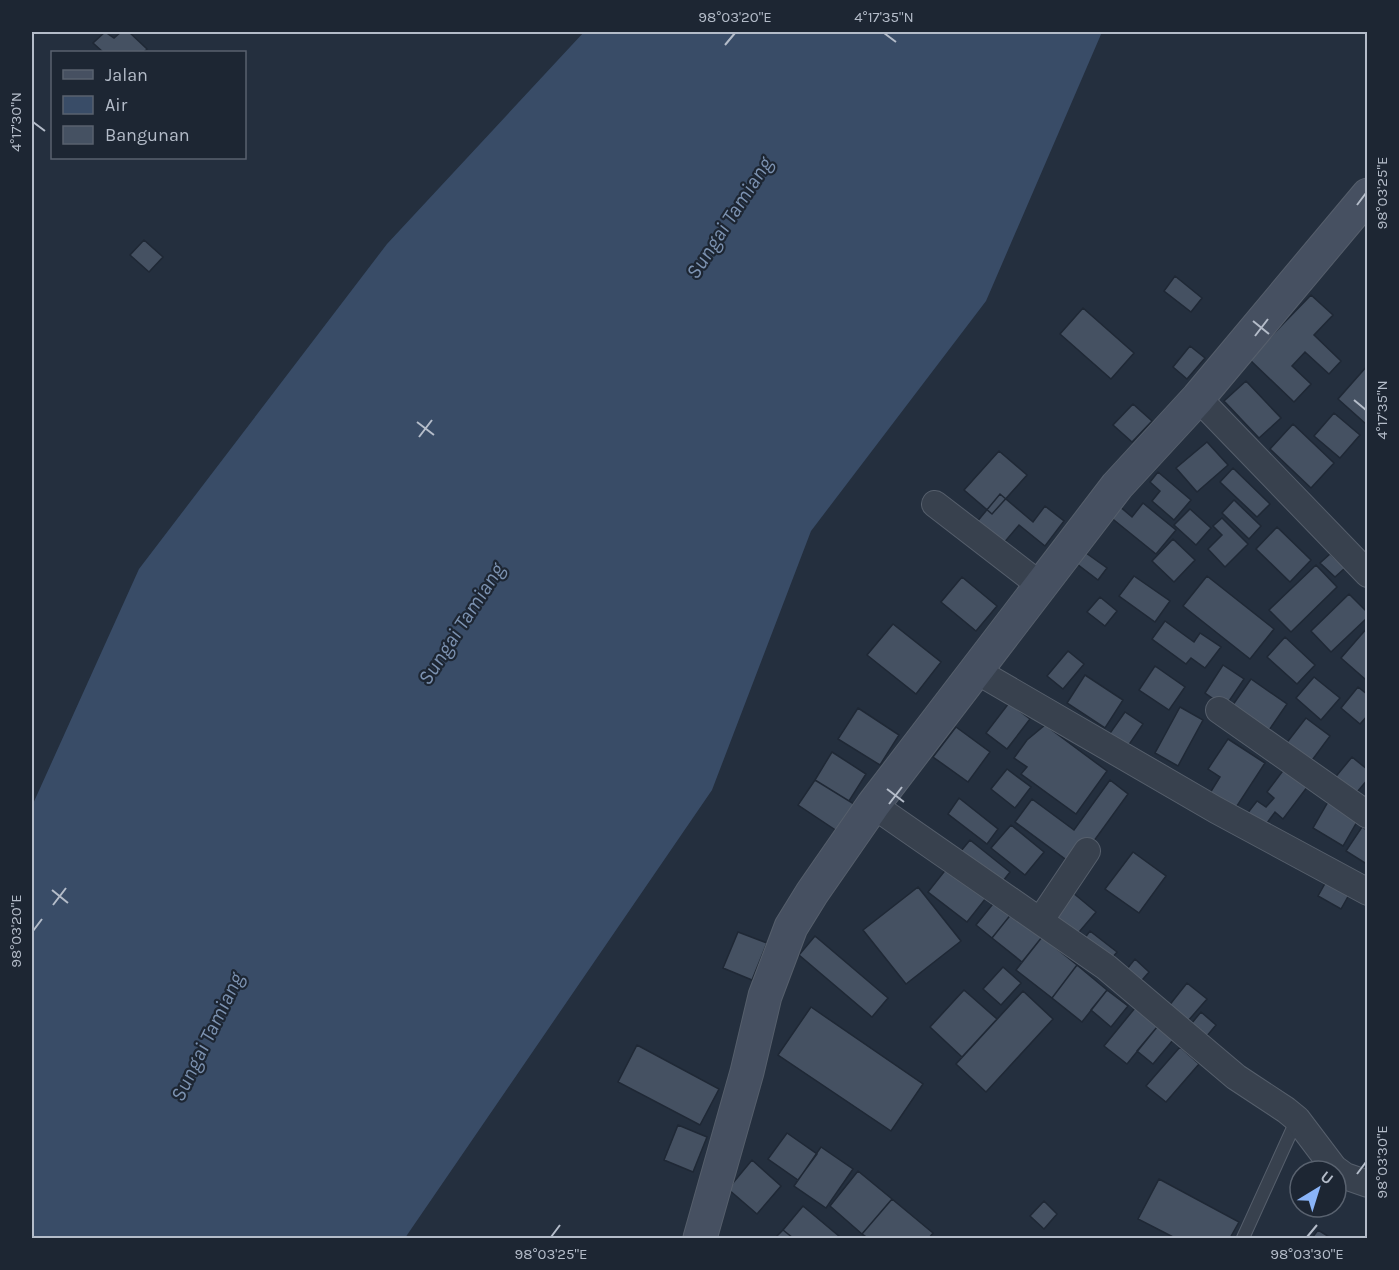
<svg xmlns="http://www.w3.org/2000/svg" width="1399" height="1270" font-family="Karla,sans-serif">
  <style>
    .water { fill: #394c67 }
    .building { fill: #455162; stroke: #1f2835; stroke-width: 1.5 }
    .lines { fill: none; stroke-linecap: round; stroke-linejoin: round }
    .lane-casing { stroke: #565f6c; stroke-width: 14 }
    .street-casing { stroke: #565f6c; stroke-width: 28 }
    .secondary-casing { stroke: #565f6c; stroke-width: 35 }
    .lane { stroke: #38414e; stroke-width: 12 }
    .street { stroke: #38414e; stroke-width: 26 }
    .secondary { stroke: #465061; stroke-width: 33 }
    .ticks { fill: none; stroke: #b4bcc9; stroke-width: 2 }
    .labels { text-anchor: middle; stroke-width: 4.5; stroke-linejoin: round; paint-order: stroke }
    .water-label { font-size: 21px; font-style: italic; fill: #7c92b1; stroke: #1d2633 }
    .neatline { fill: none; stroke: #b4bcc9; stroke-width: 2 }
    .ticks-label { font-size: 15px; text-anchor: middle; fill: #b4bcc9 }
  </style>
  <rect width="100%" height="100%" fill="#242f3e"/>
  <path class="water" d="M584,32H1102L986,301L811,531L712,790L405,1238H32V806L139,569L387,244Z"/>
  <path class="building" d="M105,32L114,38L121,32H129L147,49L144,52H103L93,43Z
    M144,240L163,257L149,272L130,255Z
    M1175,276L1202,298L1191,312L1164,291Z
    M1311,295L1333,315L1314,335L1341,361L1329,374L1305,352L1292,366L1311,384L1294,402L1249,359Z
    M1083,308L1134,353L1111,379L1060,334Z
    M1190,346L1205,358L1187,379L1173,367Z
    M1368,365V422L1366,424L1338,399Z
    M1246,381L1281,418L1259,438L1224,401Z
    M1133,404L1152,421L1132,442L1113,425Z
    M1334,413L1360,435L1340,458L1314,436Z
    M1293,424L1334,463L1311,488L1270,449Z
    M1207,442L1228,465L1197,492L1176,468Z
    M999,451L1027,475L992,514L964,490Z
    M1233,468L1270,504L1257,517L1220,482Z
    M1158,472L1191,500L1174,520L1152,501L1160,491L1150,482Z
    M1000,494L1033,522L1045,506L1064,521L1045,546L1019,525L1003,544L976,523Z
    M1234,500L1261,526L1249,539L1222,513Z
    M1143,503L1176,530L1156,554L1109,516L1118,505L1132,517Z
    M1190,509L1211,528L1196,545L1174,525Z
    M1222,518L1248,544L1225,567L1208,549L1222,535L1213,526Z
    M1277,527L1311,560L1290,582L1256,549Z
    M1173,539L1195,560L1174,582L1152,561Z
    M1086,553L1107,568L1098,580L1077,564Z
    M1330,554L1345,568L1335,577L1320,563Z
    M1316,565L1337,587L1291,632L1269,610Z
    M1134,576L1170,601L1155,622L1119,596Z
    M1207,576L1274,629L1250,659L1183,606Z
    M962,577L997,606L976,631L941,602Z
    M1349,594L1368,613V617L1331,652L1311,631Z
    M1100,597L1117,611L1105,626L1087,612Z
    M1165,621L1194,642L1200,633L1221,647L1205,668L1191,658L1186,664L1152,639Z
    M893,624L941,662L916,694L867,655Z
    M1368,627V676L1365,679L1341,658Z
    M1285,637L1315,665L1297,684L1267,657Z
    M1068,651L1084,664L1063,689L1047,676Z
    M1223,665L1244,679L1225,707L1205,693Z
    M1155,666L1185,687L1169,710L1139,690Z
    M1085,675L1123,700L1105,728L1067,703Z
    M1314,677L1340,698L1321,720L1296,698Z
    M1251,679L1287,704L1267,733L1230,709Z
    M1358,687L1368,695V715L1360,724L1341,708Z
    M1009,703L1030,719L1007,749L986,733Z
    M1180,707L1203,720L1178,766L1155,753Z
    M858,708L899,735L880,765L838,739Z
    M1125,712L1143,724L1126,749L1108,736Z
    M1306,718L1330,736L1310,763L1285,745Z
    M1045,725L1107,771L1076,814L1021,774L1027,767L1014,758L1027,740Z
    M956,727L990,752L968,782L933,757Z
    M1228,739L1265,763L1235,809L1210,793L1220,777L1208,769Z
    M832,752L866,774L849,801L815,780Z
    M1352,757L1368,770V779L1353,797L1333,780Z
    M1285,768L1308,786L1283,819L1275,812L1267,823L1243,819L1257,801L1266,807L1274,798L1267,792Z
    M1007,769L1031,787L1015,808L991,789Z
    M815,780L854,804L837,831L798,805Z
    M1110,780L1128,794L1091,845L1068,861L1015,822L1032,799L1074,830Z
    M959,798L998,829L987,844L948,814Z
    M1328,802L1358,820L1343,846L1313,828Z
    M1011,825L1044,852L1025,875L991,848Z
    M1362,827L1368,831V859L1365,863L1346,851Z
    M970,840L1010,872L996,890L956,857Z
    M1133,852L1166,876L1139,913L1105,889Z
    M947,868L986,898L967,922L928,892Z
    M1327,880L1350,893L1341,909L1318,896Z
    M918,887L961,941L906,984L863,930Z
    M1072,892L1096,912L1074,938L1050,917Z
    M996,900L1012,913L992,938L976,925Z
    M1012,913L1042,937L1022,962L992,938Z
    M1090,931L1117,952L1107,964L1081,943Z
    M738,932L767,943L752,980L723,968Z
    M815,936L888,998L872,1017L799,955Z
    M1042,937L1077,965L1052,998L1016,970Z
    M1135,959L1149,972L1137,986L1123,974Z
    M1077,965L1107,990L1082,1022L1052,998Z
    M1003,967L1021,983L1001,1005L983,989Z
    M1187,983L1207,999L1187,1022L1168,1007Z
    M964,990L997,1019L962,1057L930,1027Z
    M1107,990L1128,1006L1111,1027L1091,1010Z
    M1023,991L1053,1019L986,1092L956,1064Z
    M811,1007L923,1084L891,1131L778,1055Z
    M1135,1008L1157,1027L1127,1064L1104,1046Z
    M1201,1012L1216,1025L1202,1042L1187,1029Z
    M1157,1027L1173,1040L1153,1064L1137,1051Z
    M637,1045L719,1089L700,1125L618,1082Z
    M1180,1047L1199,1064L1166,1102L1146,1086Z
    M678,1125L707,1137L693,1172L664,1160Z
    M787,1133L817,1154L798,1180L768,1159Z
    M821,1147L853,1169L826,1208L794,1186Z
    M752,1160L781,1186L757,1214L728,1189Z
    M858,1171L892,1199L862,1234L830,1206Z
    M1159,1179L1239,1222L1230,1238H1175L1138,1219Z
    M892,1199L933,1233L929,1238H868L862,1234Z
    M1044,1201L1057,1214L1044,1229L1030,1216Z
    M803,1206L840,1237L838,1238H793L783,1230Z
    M783,1230L793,1238H775Z
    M1318,1230L1331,1238H1312Z"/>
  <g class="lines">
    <g class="lane-casing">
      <path id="lane" d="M1243,1238L1297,1119"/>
    </g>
    <g class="street-casing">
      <path id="street" d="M1198,398L1368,574
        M935,504L1040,585
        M975,670L1216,810L1368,892
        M1219,710L1368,815
        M873,805L1106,967L1236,1077L1286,1110L1297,1119L1334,1168L1345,1176L1368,1184
        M1040,921L1087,851"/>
    </g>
    <g class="secondary-casing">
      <path id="secondary" d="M700,1238L747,1072L765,996L791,927L812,893L873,805L1117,486L1198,398L1368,195"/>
    </g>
    <use href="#lane" class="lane"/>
    <use href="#street" class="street"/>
    <use href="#secondary" class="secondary"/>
  </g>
  <path class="ticks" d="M884,33L896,42M725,45L735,33M33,122L45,131M1357,205L1366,193M1253,321L1269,334M1255,336L1268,319M1354,400L1366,410M417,422L434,435M419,437L432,420M887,789L904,802M889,804L902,787M52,890L68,903M53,905L66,888M33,931L42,919M1357,1174L1366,1162M551,1237L560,1225M1307,1237L1317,1225"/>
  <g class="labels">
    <g class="water-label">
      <text transform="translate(729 218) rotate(-57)" y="7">Sungai Tamiang</text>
      <text transform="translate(461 624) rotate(-57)" y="7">Sungai Tamiang</text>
      <text transform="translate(207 1037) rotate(-64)" y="7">Sungai Tamiang</text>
    </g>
  </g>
  <rect width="1399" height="1270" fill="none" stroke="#1d2633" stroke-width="66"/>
  <rect x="51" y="51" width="195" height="108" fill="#1d2633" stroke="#59626f" stroke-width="1.5"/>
  <rect x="63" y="70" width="30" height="9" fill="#465061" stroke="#59626f" stroke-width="1.5"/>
  <text x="105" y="81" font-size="18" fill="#b4bcc9">Jalan</text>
  <rect x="63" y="96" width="30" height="18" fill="#394c67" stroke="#59626f" stroke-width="1.5"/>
  <text x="105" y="111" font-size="18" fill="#b4bcc9">Air</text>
  <rect x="63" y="126" width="30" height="18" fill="#455162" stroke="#59626f" stroke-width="1.5"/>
  <text x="105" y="141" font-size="18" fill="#b4bcc9">Bangunan</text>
  <g transform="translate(1318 1189) rotate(38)"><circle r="28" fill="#1d2633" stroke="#59626f" stroke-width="1.5"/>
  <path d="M0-4.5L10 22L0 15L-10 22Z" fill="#8ab4f8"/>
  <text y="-9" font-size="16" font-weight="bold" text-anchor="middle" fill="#b4bcc9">U</text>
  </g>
  <rect x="33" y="33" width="1333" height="1204" class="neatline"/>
  <g class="ticks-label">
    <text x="735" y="22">98°03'20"E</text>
    <text x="884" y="22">4°17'35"N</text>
    <text transform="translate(16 122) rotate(-90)" y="5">4°17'30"N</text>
    <text transform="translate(1382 193) rotate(-90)" y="5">98°03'25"E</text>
    <text transform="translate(1382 410) rotate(-90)" y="5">4°17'35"N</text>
    <text transform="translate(16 931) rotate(-90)" y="5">98°03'20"E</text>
    <text transform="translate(1382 1162) rotate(-90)" y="5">98°03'30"E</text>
    <text x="551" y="1259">98°03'25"E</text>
    <text x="1307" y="1259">98°03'30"E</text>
  </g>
</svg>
